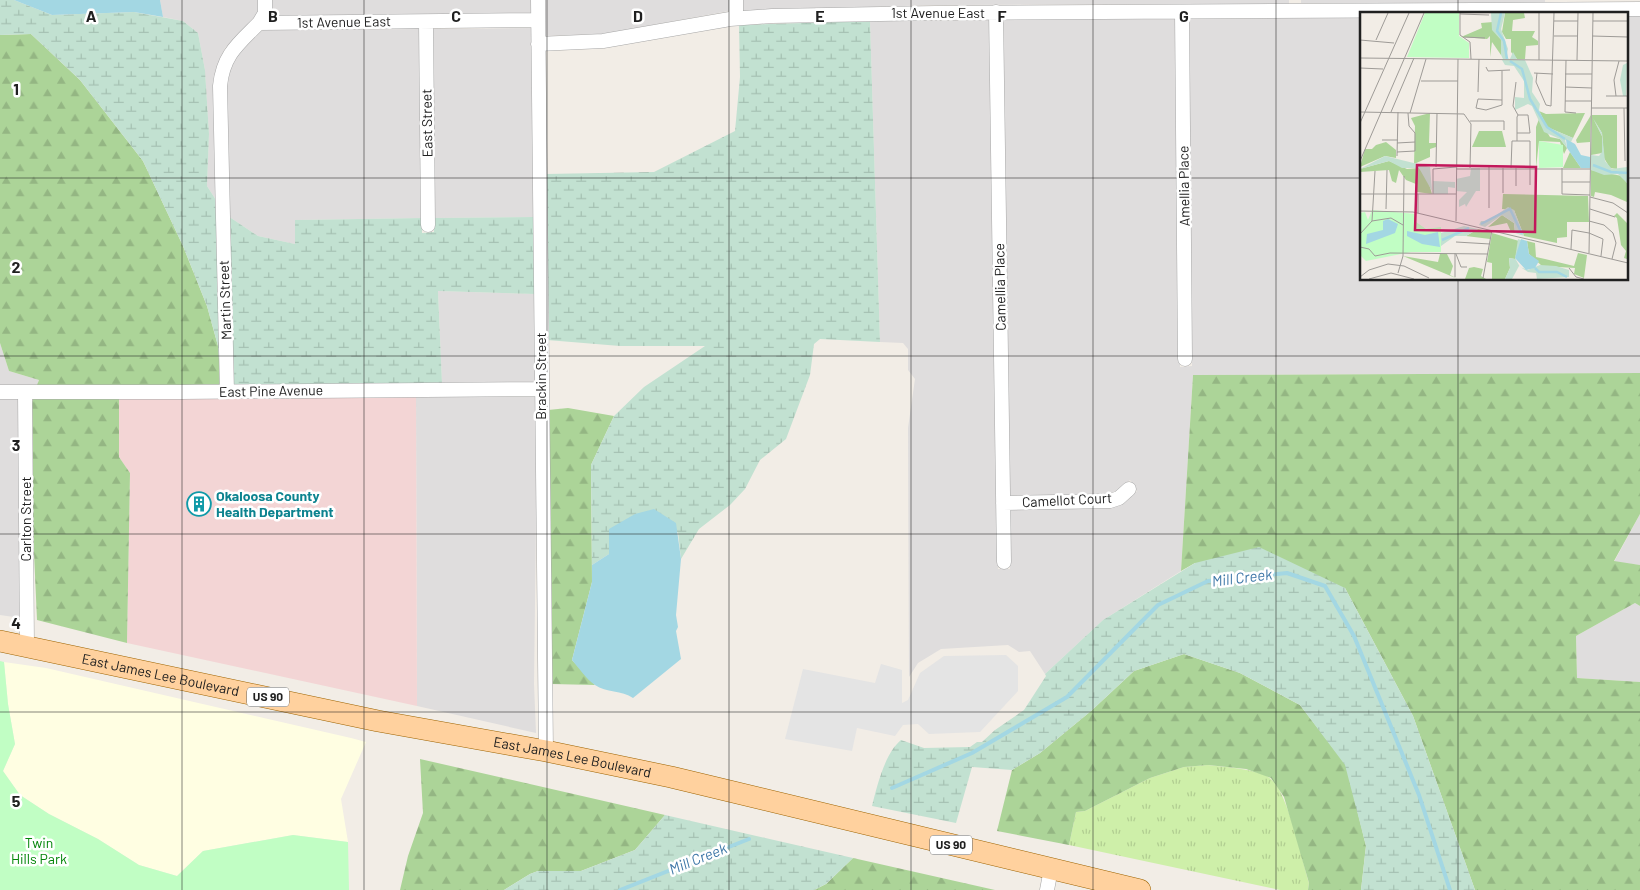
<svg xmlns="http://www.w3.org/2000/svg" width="1640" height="890" font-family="Barlow,sans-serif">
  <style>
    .residential { fill: #dfdddd }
    .commercial { fill: #f3d5d5 }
    .education { fill: #fffee2 }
    .grass { fill: url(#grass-tufts) }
    .forest { fill: url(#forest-firs) }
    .wetland { fill: url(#wetland-marsh) }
    .park { fill: #c1fec4 }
    .parking { fill: #e4e4e4 }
    .water { fill: #a3d7e3 }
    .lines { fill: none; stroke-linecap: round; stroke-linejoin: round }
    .stream { stroke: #a3d7e3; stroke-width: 4 }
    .street-casing { stroke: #a7a7a7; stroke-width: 15 }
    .primary-casing { stroke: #9d6300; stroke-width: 22 }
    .street { stroke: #fff; stroke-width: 14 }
    .primary { stroke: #ffd19e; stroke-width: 21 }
    .grid { fill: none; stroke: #202020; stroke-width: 1; stroke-opacity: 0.55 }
    .labels { text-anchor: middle; stroke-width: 5; stroke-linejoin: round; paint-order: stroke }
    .shield { fill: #fff; stroke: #636363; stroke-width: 1 }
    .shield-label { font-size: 12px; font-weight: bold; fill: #202020 }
    .street-label { font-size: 14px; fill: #202020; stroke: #fff }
    .culture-label { font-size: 14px; font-weight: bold; fill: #0d838f; stroke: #fff; text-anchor: start }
    .park-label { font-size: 14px; fill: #038509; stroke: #fff }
    .water-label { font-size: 15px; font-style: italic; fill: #3f78a8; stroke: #fff }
    .inset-river { fill: none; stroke: #a3d7e3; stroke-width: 2.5 }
    .inset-road { fill: none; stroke: #9e9b97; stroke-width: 1 }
    .view { fill: #c2185b; fill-opacity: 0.15; stroke: #c2185b; stroke-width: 2.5 }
    .inset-edge { fill: none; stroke: #202020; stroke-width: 2.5 }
    .grid-label { font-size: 16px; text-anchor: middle; font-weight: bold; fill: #202020; stroke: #fff; stroke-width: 5; stroke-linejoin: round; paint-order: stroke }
  </style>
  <defs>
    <pattern id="grass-tufts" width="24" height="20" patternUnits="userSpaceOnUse" patternTransform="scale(1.25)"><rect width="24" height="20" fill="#ceefa9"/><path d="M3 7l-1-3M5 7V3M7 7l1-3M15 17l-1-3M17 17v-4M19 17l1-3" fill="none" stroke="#b1cd91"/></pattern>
    <pattern id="forest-firs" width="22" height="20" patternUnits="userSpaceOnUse" patternTransform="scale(1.25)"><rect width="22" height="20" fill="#acd498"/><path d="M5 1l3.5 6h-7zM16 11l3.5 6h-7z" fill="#94b683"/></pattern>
    <pattern id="wetland-marsh" width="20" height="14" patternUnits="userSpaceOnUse" patternTransform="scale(1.25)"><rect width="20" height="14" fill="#c2e1d1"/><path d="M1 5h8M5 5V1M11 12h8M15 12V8" fill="none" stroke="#a6c1b3"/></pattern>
  </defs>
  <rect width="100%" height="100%" fill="#f2ede6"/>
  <path class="residential" d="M160,0H259V11L255,18L225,48L218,64L215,76L214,133L216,200L207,186L209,134L205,70L198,33L183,21L163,17Z
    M271,0H532V13L270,16Z
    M545,0H729V11L603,34L544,36Z
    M742,0H1289V4L935,5L742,11Z
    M1301,0H1545V3H1301Z
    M1626,16H1640V373L1193,375L1181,571L1103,620L1045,674L1030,651L1019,652L1008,645L941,649L918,663L909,677L908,428L915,379L908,370V349L903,343L880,342L870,21L990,20L998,569H1010L1009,510L1111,508L1123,504L1137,491L1130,480L1116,491L1109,494L1009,496L1003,19H1176L1180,367L1192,366L1188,19L1360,17L1361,279H1626Z
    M532,28L534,217L434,218L432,29Z
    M420,29L422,218L296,220L295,244L258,236L228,216L226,87L229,70L235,57L260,32L263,30Z
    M438,291L535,294L536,382L442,383Z
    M0,343L9,371L39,380L37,385H0Z
    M416,397H536V521L534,684L536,733L417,706Z
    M0,399H19L21,618L0,615Z
    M1640,514V565L1614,562Z
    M1635,603L1640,606V682L1577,678L1576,636Z"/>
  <path class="commercial" d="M353,397H416L417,706L127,643L130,473L119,457V399H284Z"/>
  <path class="education" d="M4,662L46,668L351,738L366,742L341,799L348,842L293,835L203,851L177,876L139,865L98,839L49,814L20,795L3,771L15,744L8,704Z"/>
  <path class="grass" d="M1208,765C1223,767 1260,769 1271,779C1288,793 1302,860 1309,883L1308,890H1280L1069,845L1076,812L1085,811L1150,778L1184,767Z"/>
  <path class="forest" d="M31,34L80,80L143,161L183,246L207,306L218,346L221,385H37L39,380L9,371L0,343V35Z
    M1640,373V514L1614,561L1640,565V606L1635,603L1576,636L1577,678L1640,682V890H1475L1413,716L1345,588L1195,563L1181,571L1193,375Z
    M33,399H119V457L130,473L127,643L37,620L32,508L31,405Z
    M568,408L614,416L591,465L592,582L572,660L595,685L551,684L548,410Z
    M1184,654L1240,673L1300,705L1346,765L1366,846L1361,890H1308L1309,883L1284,797L1271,778L1246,769L1208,765L1184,767L1150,778L1085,811L1076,812L1069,845L997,831L1012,770L1040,753L1091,711L1134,671Z
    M420,759L665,815L635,850L581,871H538L530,874L504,890H400L408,856L423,813Z
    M853,858L995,890H814L826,884Z"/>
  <path class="wetland" d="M0,0H14L52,15L134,12L183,21L198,33L205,70L209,134L207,186L216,200L221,385L218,346L207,306L183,246L143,161L80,80L31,34L0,35Z
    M870,21L880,342L820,339L814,344L810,375L786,439L760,460L745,489L730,505L699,529L681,559L678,532L609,554L592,565L591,465L614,416L644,387L705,346H620L547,340L546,174L654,172L735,131L740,77L739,25Z
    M228,216L258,236L295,244V220L422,218V233L434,232V218L534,217L535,294L438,291L442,383L233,385Z
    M1259,547L1345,588L1413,716L1475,890H1361L1366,846L1345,765L1300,705L1240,673L1184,654L1134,671L1091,711L1040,753L1012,770L972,767L956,823L872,806C877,786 885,753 901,740L924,748L970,747L977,742H982L995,730L1024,710L1046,676L1045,674L1103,620L1195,563Z
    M665,815L853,858L826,884L814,890H504L530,874L538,871H581L635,850Z"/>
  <path class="park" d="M0,661L4,662L8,704L15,744L3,771L20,795L49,814L98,839L139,865L177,876L203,851L293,835L348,842L349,890H0Z"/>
  <path class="parking" d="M1006,655L1018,666V691L980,732L929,734L918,724L903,725L895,736L857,728L852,751L785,739L803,669L875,683L881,664L902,670V703L908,700L920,673L944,656Z"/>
  <path class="water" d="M14,0H160L163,17L134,12L52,15Z
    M654,509L676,523L681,559L676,615L678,627L676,631L681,659L633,698C622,690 606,693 595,685C586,679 579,668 572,660L592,582V565L609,554V529L635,514Z"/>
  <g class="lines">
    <path class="stream" d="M892,788L972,753L1067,697L1158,605L1208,581L1287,573L1325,586L1354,636L1419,795L1450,890
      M620,890L749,839"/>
    <g class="street-casing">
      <path id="street" d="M538,0L546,751
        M736,0V18
        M996,12L1004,562
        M1182,12L1185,359
        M426,22L428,225
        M259,23L265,13V0
        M538,44L603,41L730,19L772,16L935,13L1640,9
        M0,392H180L542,389
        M25,392L27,646
        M227,392L220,86C223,55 238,44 259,23L538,20
        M1003,503L1110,501L1119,498L1129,489
        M1047,890L1051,869"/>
    </g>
    <g class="primary-casing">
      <g id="primary">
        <path id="s1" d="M0,641L378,721L546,751L671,777L1140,890"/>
      </g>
    </g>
    <use href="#street" class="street"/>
    <use href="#primary" class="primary"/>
  </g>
  <path class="grid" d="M182,0V890M364,0V890M547,0V890M729,0V890M911,0V890M1093,0V890M1276,0V890M1458,0V14M0,178H1361M1626,178H1640M1458,279V890M0,356H1640M0,534H1640M0,712H1640"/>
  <defs>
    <g id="building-ring" transform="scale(1.25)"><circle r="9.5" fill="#fff" stroke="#0f9aa8" stroke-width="1.5"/><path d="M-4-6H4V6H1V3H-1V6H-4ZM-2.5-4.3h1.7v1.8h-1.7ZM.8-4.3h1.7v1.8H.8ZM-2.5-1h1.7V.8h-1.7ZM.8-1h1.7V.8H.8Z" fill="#0f9aa8"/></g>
  </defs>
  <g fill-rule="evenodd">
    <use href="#building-ring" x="199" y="504"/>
  </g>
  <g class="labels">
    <g class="shield">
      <rect x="247" y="687.5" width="42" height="19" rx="4"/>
      <rect x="930" y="835.5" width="42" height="19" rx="4"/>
    </g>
    <g class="shield-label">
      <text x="268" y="701">US 90</text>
      <text x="951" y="849">US 90</text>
    </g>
    <g class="street-label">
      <text x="938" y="18">1st Avenue East</text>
      <text transform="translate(344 22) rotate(-1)" y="5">1st Avenue East</text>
      <text transform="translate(427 123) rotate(-91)" y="5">East Street</text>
      <text transform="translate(1184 186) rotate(-91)" y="5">Amellia Place</text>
      <text transform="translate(1000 287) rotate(-91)" y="5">Camellia Place</text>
      <text transform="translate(225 300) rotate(-92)" y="5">Martin Street</text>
      <text transform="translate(541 376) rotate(-90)" y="5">Brackin Street</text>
      <text transform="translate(271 391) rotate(-1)" y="5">East Pine Avenue</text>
      <text transform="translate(1067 500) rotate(-3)" y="5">Camellot Court</text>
      <text transform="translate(26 519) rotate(-90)" y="5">Carlton Street</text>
      <text dy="5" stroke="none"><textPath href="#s1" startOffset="164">East James Lee Boulevard</textPath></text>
      <text dy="5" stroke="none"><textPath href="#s1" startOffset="584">East James Lee Boulevard</textPath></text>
    </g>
    <g class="culture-label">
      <text x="216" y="501">Okaloosa County<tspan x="216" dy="16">Health Department</tspan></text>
    </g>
    <g class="park-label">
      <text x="39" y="848">Twin<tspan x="39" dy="16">Hills Park</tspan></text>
    </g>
    <g class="water-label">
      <text transform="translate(1242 578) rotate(-7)" y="5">Mill Creek</text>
      <text transform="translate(698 859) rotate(-22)" y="5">Mill Creek</text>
    </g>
  </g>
  <g transform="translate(1360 12)">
    <rect width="268" height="268" fill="#f2ede6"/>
    <path d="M145,1H164L165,6L153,8L152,19H175L172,25L178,29V33L166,34L165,47H157L151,40V27H146L142,20ZM133,10L134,19L141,27V43L132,30L130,45V24L127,27L101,25L122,16L121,11ZM179,99L186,102L225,101L213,126L187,115ZM70,101L69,131H76V135L70,137V145L54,152L55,114L51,106ZM231,103L230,130L217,131L216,128ZM232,103H257V157L250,156L244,146L242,121L234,108L242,124V141L231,143ZM179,107L190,125L200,127L207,136L204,142L200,130L179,129L176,156V115ZM119,119H142L146,135H112ZM26,130L36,138V146L25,144L0,155L5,137H12L16,133ZM210,140L221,156H203ZM29,149L47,157L59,156L67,165L72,182L57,180L56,172L46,168L39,158L36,171L32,169L29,158L0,160V157ZM231,158L262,164L267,171V190L251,183L235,180L234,185L231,184ZM143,182L228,184L229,210H207V225L197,226V231L164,224L154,198L142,197ZM257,201L267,211V247L264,246L266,239L261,233L257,206L254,204ZM142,203L154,211L155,221L151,220L147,211L128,215ZM118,217L131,220L130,227L106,224ZM132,221L159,229L155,247L149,246L150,256L145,267H132V251L127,250ZM167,229L175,231L176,245L185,247L214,254L218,241L227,243L224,266L214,262L215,256L182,254L169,242ZM80,242H87L93,254L90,263L98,267L43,244L78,250ZM114,255L123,257L121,264L126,267H105L109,256Z" fill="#acd498"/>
    <path d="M131,1H145L141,17L148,37L146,46L150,47L153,40L157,47H143L141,43V28L132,18ZM142,48H165L173,66L172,80L180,92L179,98L187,115L213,126L211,130L205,128L207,136L200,127L184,120L172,94L168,92L155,98V85L164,86V69L154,54L145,53ZM267,51L266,84H263L260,68L263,53ZM233,106L242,121L245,149L252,157L267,155V171L258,162L244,163L231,158V143L239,144L242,140V124ZM25,144L70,155L72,179L59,156H42L29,149L0,157ZM111,156H120V179H116L106,195L105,192L99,195V188L107,180L96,179V167L110,164ZM73,169L95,170V176L88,175V182H73ZM148,195L154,198L164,224L155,221L154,211L142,203L125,215L119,213L121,209H128ZM104,214L118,217L106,224H95L81,234V221ZM158,227L161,228L160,234L155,246L160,255L168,258L180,253L196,254L209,258V265L177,267L176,261L168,260L159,254L152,267H145L150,256L149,246L155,247Z" fill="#c2e1d1"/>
    <path d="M65,1H99V24L109,31V46L47,45ZM179,129L203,133V155L179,156ZM12,198L56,202V210L66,217L81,215V240H51L6,249L0,243V201L5,200L8,208Z" fill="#c1fec4"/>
    <path d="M206,127L215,132L221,143L230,145V156H221L207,136ZM28,207L38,212L35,221L6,232L7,222L23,218V209ZM47,219L65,223L78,220L80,235L62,232L47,224ZM161,227L167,229L169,242L179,249L175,256L166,258L155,246Z" fill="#a3d7e3"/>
    <path class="inset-river" d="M141,1L137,19L144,29L147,47M150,49L162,57L170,87L187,115L205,127M233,153L251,160L268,161M121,212L150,197L162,222M82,228L109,216M175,256L179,260H197L207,265"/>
    <path class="inset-road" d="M100,1V23L110,30L111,47M100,2L129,3M194,9H218M233,9H268M194,24H218M232,24L268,25M104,25L125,26M0,28L34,31M16,28L28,1M0,46L268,49M179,48V1M206,48L205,100L216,101M217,48L218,1M126,55L128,59L150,58M0,56L23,57M174,61L193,62M177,61L176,70L186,93L191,94L194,1M205,62H232M61,69H98M156,70L153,94L158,103M205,75L232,76M118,80L119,47M246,84H268M256,84L254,68L259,49M142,88L118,87L116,96L126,98L142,93V59M205,89H231M231,96H268M264,96L265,149M0,100L104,102L111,112L110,156M31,100L54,46M50,101L66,47M110,109H144V118M0,111L49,1M22,128H38M157,129V105L158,103H168L170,121H157M37,131L55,130M37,140L55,139V121L49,114L48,101M37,144L38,100M0,149L64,1M76,155L77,101M151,156L152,129H170V173M202,156V182L230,183M96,157H230M202,170H230M156,174V156M143,181V156M0,182H96M73,182V157L96,155M230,185L253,191L268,201M129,196V155M26,197L27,158M230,197L255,205M0,199L53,200L268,251M58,201V182M12,209L15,159M96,209L98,47M229,209L244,213L253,221L256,231L252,247M229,221L243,227L241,244M0,222L12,209L31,206L43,213M96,230L130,232M0,235L9,237L15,244L30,241L128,242M211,237L212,218L229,221M229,241L233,1M96,242L101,255H107M209,256L216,265L224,267M38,261L43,244L44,164M0,265L9,258L28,252L44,254L69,266M95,265V241M123,266L132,218M9,267L31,261L54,267"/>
    <path class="view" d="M57,153L176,155L175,220L55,218Z"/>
    <rect width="268" height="268" class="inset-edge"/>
  </g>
  <g class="grid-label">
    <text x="91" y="22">A</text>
    <text x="273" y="22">B</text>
    <text x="456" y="22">C</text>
    <text x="638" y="22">D</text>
    <text x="820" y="22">E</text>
    <text x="1002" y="22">F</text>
    <text x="1184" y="22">G</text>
    <text x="16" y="95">1</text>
    <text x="16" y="273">2</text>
    <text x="16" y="451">3</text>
    <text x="16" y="629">4</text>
    <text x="16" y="807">5</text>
  </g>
</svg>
